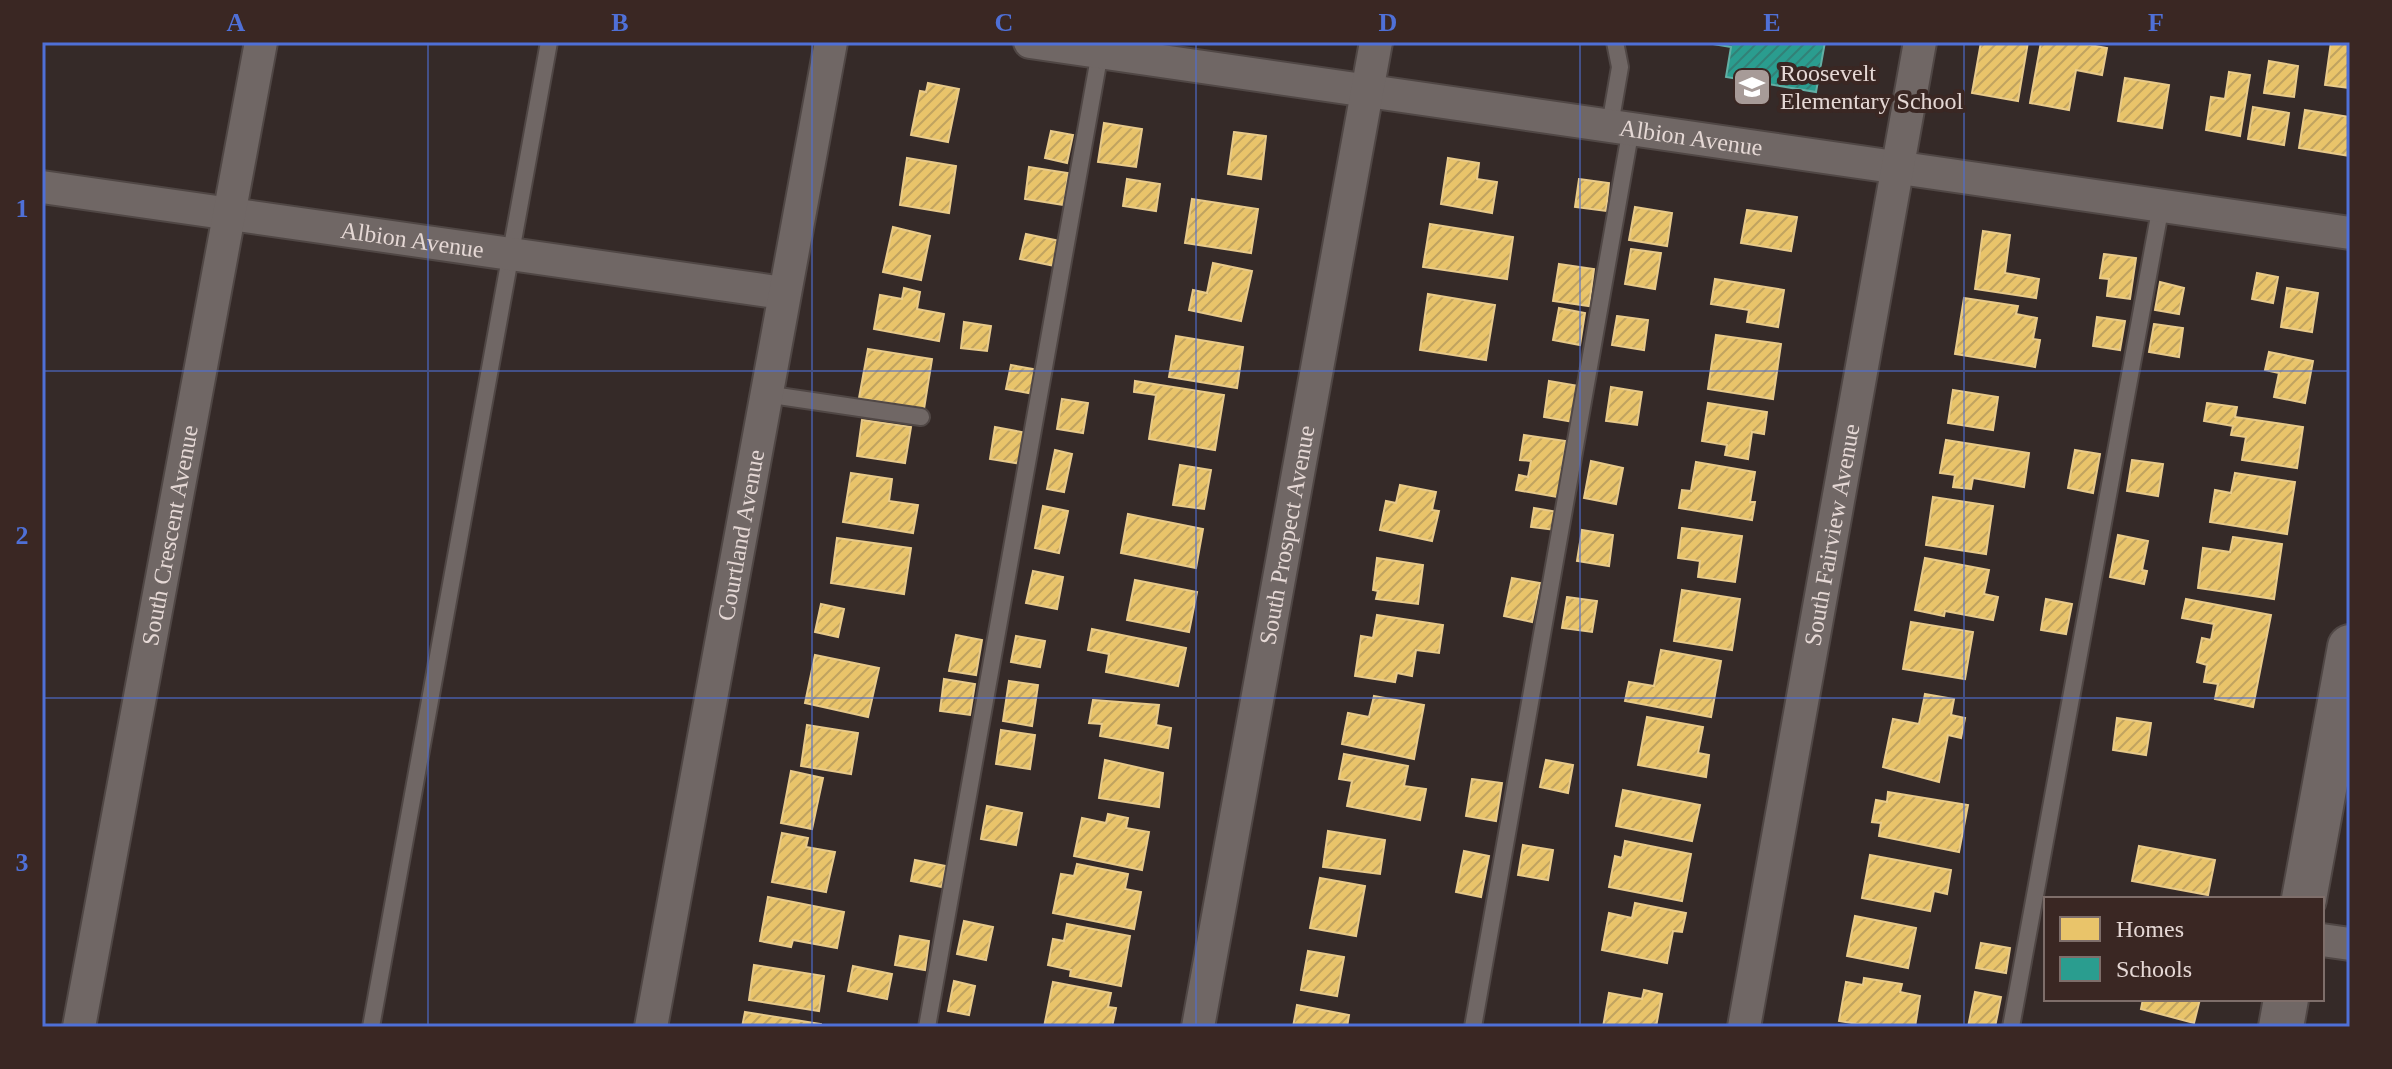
<svg xmlns="http://www.w3.org/2000/svg" width="2392" height="1069" font-family="'Times New Roman',serif">
  <style>
    .homes { fill: url(#homes-hatch); stroke: #e8ca8a; stroke-width: 2 }
    .schools { fill: url(#schools-hatch); stroke: #62afa4; stroke-width: 2 }
    .lines { fill: none; stroke-linecap: round; stroke-linejoin: round }
    .lane-casing { stroke: #504745; stroke-width: 20 }
    .street-casing { stroke: #504745; stroke-width: 36 }
    .secondary-casing { stroke: #504745; stroke-width: 48 }
    .lane { stroke: #706765; stroke-width: 16 }
    .street { stroke: #706765; stroke-width: 32 }
    .secondary { stroke: #706765; stroke-width: 44 }
    .grid { fill: none; stroke: #4f70d7; stroke-width: 2; stroke-opacity: 0.55 }
    .labels { text-anchor: middle; stroke-width: 8; stroke-linejoin: round; paint-order: stroke }
    .poi-label { font-size: 24px; fill: #e5d8d5; stroke: #3a2723; text-anchor: start }
    .street-label { font-size: 24px; fill: #e5d8d5; stroke: #3a2723 }
    .neatline { fill: none; stroke: #4f70d7; stroke-width: 3 }
    .grid-label { font-size: 26px; text-anchor: middle; font-weight: bold; fill: #4f70d7 }
  </style>
  <defs>
    <pattern id="homes-hatch" width="6" height="6" patternUnits="userSpaceOnUse" patternTransform="scale(2)"><rect width="6" height="6" fill="#e9c46a"/><path d="M-1 1l2-2M0 6l6-6M5 7l2-2" fill="none" stroke="#c0a360"/></pattern>
    <pattern id="schools-hatch" width="6" height="6" patternUnits="userSpaceOnUse" patternTransform="scale(2)"><rect width="6" height="6" fill="#2a9d8f"/><path d="M-1 1l2-2M0 6l6-6M5 7l2-2" fill="none" stroke="#328177"/></pattern>
  </defs>
  <rect width="100%" height="100%" fill="#352a28"/>
  <path class="homes" d="M1981,42H2028L2018,101L1972,93Z
    M2041,42H2073L2107,48L2102,75L2076,70L2069,110L2030,103Z
    M2331,42L2350,44V88L2325,85Z
    M2269,61L2298,66L2294,97L2264,93Z
    M2229,72L2250,75L2240,136L2206,130L2211,97L2225,99Z
    M2125,78L2169,85L2162,128L2118,121Z
    M928,83L959,89L948,142L911,135L920,91L926,92Z
    M2253,107L2289,113L2284,145L2248,139Z
    M2305,110L2350,117V156L2299,148Z
    M1104,123L1142,129L1136,167L1098,162Z
    M1051,131L1073,135L1067,163L1045,158Z
    M1234,132L1266,136L1261,179L1228,174Z
    M907,158L956,166L949,213L900,205Z
    M1448,158L1479,163L1477,179L1497,182L1492,213L1441,204Z
    M1029,167L1068,173L1064,205L1025,199Z
    M1127,179L1160,184L1156,211L1123,206Z
    M1579,179L1609,183L1606,211L1575,207Z
    M1192,199L1258,209L1251,253L1185,243Z
    M1635,207L1672,213L1667,246L1629,240Z
    M1747,210L1797,217L1791,251L1741,243Z
    M1430,224L1513,237L1507,279L1423,267Z
    M893,227L930,236L921,280L883,272Z
    M1983,231L2010,235L2005,273L2039,279L2036,298L1975,289Z
    M1026,234L1060,241L1055,266L1020,259Z
    M1631,249L1661,253L1655,289L1625,284Z
    M2104,254L2136,258L2130,299L2107,296L2109,279L2100,278Z
    M1213,263L1252,271L1241,321L1189,310L1193,290L1207,293Z
    M1559,264L1594,269L1589,306L1553,301Z
    M2257,273L2278,277L2273,303L2252,299Z
    M1715,279L1784,290L1778,327L1747,322L1749,310L1711,304Z
    M2160,282L2184,288L2179,314L2155,310Z
    M904,288L920,292L917,309L944,314L939,341L874,329L880,295L902,299Z
    M2287,288L2318,293L2312,332L2281,327Z
    M1428,294L1495,305L1486,360L1420,350Z
    M1964,298L2018,306L2016,314L2037,318L2033,339L2040,340L2035,367L1955,354Z
    M1559,308L1585,313L1580,345L1553,340Z
    M1617,316L1648,320L1644,350L1612,345Z
    M2097,317L2125,321L2120,350L2093,346Z
    M964,322L991,326L987,351L961,348Z
    M2154,324L2183,328L2179,357L2149,352Z
    M1716,335L1781,344L1773,399L1708,389Z
    M1176,336L1243,347L1237,388L1169,377Z
    M868,349L932,359L924,409L859,398Z
    M2269,352L2313,361L2305,403L2274,397L2279,373L2265,370Z
    M1011,365L1039,370L1034,394L1006,389Z
    M1135,381L1224,395L1215,450L1149,439L1156,395L1134,392Z
    M1549,381L1579,386L1574,422L1544,417Z
    M1611,387L1642,392L1637,425L1606,421Z
    M1953,390L1998,397L1993,430L1948,423Z
    M1062,399L1088,403L1083,433L1057,429Z
    M1708,403L1767,412L1764,434L1752,432L1748,459L1725,455L1727,445L1702,441Z
    M2207,403L2237,407L2235,417L2303,427L2297,468L2242,460L2246,437L2231,435L2233,426L2204,421Z
    M862,420L911,427L905,463L857,456Z
    M995,427L1027,433L1022,464L990,459Z
    M1524,435L1566,441L1558,497L1516,490L1519,475L1528,477L1531,461L1520,460Z
    M1946,440L2029,453L2024,487L1973,478L1971,489L1953,487L1955,475L1940,473Z
    M1055,450L1072,454L1064,492L1047,489Z
    M2075,450L2100,454L2093,493L2068,488Z
    M2132,460L2163,464L2158,496L2127,491Z
    M1591,461L1623,468L1616,504L1584,498Z
    M1696,462L1755,472L1750,502H1755L1752,520L1679,508L1682,490L1691,491Z
    M1180,465L1211,470L1204,509L1173,505Z
    M851,473L892,479L889,501L918,505L913,533L843,522Z
    M2235,473L2295,482L2287,534L2210,522L2215,490L2231,493Z
    M1400,485L1436,492L1432,510L1439,511L1432,541L1380,530L1386,501L1396,503Z
    M1933,497L1993,506L1986,554L1926,545Z
    M1043,506L1068,511L1059,553L1035,548Z
    M1534,508L1558,512L1555,530L1531,527Z
    M1128,514L1203,529L1196,568L1121,553Z
    M1682,528L1742,536L1735,582L1698,577L1700,561L1678,558Z
    M1582,530L1613,535L1609,566L1577,561Z
    M2118,535L2148,541L2142,570L2147,571L2144,584L2110,577Z
    M2233,537L2282,544L2274,599L2198,588L2203,548L2230,552Z
    M837,538L911,548L904,594L831,583Z
    M1377,558L1423,565L1418,604L1376,599L1378,591L1373,590Z
    M1925,558L1989,570L1984,594L1998,597L1993,620L1945,611L1944,616L1915,610Z
    M1033,571L1063,577L1057,609L1026,603Z
    M1512,578L1540,583L1532,622L1504,616Z
    M1135,580L1197,592L1189,632L1127,620Z
    M1682,590L1740,599L1732,650L1674,641Z
    M1567,597L1597,601L1592,632L1562,628Z
    M2046,599L2072,604L2066,634L2041,630Z
    M2186,599L2271,615L2253,707L2215,699L2218,684L2204,682L2207,665L2197,662L2202,638L2211,640L2214,624L2182,618Z
    M821,604L844,609L838,637L815,632Z
    M1377,615L1443,625L1439,653L1416,650L1412,676L1397,673L1395,682L1355,676L1361,636L1373,638Z
    M1911,622L1973,632L1965,679L1903,669Z
    M1092,629L1186,648L1178,686L1106,672L1109,654L1088,650Z
    M956,635L982,640L976,675L949,671Z
    M1016,636L1045,641L1040,667L1011,662Z
    M1661,650L1721,661L1711,717L1625,701L1629,682L1654,686Z
    M815,655L879,668L868,717L805,703Z
    M944,679L975,684L970,715L940,711Z
    M1009,681L1038,685L1032,726L1003,721Z
    M1925,694L1954,699L1951,715L1965,718L1961,738L1948,735L1939,782L1883,767L1893,719L1919,724Z
    M1374,696L1424,705L1414,759L1342,744L1348,713L1369,717Z
    M1093,700L1159,705L1156,725L1171,728L1168,748L1100,736L1102,724L1089,723Z
    M1647,717L1703,727L1698,753L1709,755L1706,777L1638,765Z
    M2117,718L2151,723L2146,755L2113,750Z
    M807,725L858,733L851,774L801,766Z
    M1001,730L1035,735L1030,769L996,764Z
    M1344,754L1408,766L1404,786L1426,789L1420,820L1347,806L1352,781L1339,779Z
    M1105,760L1163,773L1159,807L1099,798Z
    M1546,760L1573,765L1568,793L1540,787Z
    M791,771L823,778L812,829L781,823Z
    M1472,779L1502,783L1496,821L1466,816Z
    M1623,790L1700,805L1692,841L1616,826Z
    M1888,792L1968,805L1959,852L1879,836L1881,823L1872,822L1876,800L1887,802Z
    M987,806L1022,813L1016,845L981,839Z
    M1108,814L1128,818L1126,828L1149,832L1142,870L1074,856L1082,818L1106,823Z
    M1328,831L1385,840L1380,874L1323,867Z
    M782,833L808,838L806,847L835,852L826,892L772,882Z
    M1625,841L1691,854L1682,901L1609,887L1615,856L1622,858Z
    M1523,845L1553,850L1548,880L1518,875Z
    M2139,846L2215,860L2208,895L2132,881Z
    M1464,851L1489,856L1481,897L1456,892Z
    M1870,855L1951,870L1947,894L1934,891L1930,911L1862,898Z
    M915,860L946,866L942,887L911,881Z
    M1077,864L1128,874L1125,889L1141,892L1134,929L1053,913L1061,874L1074,876Z
    M1320,878L1365,886L1356,936L1310,928Z
    M768,897L844,912L837,948L793,940L791,947L760,941Z
    M1635,903L1686,913L1682,932L1673,931L1667,963L1602,950L1609,913L1632,918Z
    M1855,916L1916,928L1908,968L1847,956Z
    M964,921L993,927L986,960L957,954Z
    M1067,924L1130,936L1121,986L1070,976L1071,970L1048,965L1053,939L1064,941Z
    M900,936L929,941L925,970L895,965Z
    M1981,943L2010,948L2006,973L1976,968Z
    M1308,951L1344,957L1337,996L1301,990Z
    M754,965L824,976L819,1011L749,1000Z
    M853,966L892,974L887,999L848,991Z
    M1864,978L1902,984L1900,992L1920,996L1915,1027H1876L1839,1021L1846,982L1863,985Z
    M954,981L975,986L969,1015L948,1011Z
    M1053,982L1111,993L1108,1007L1116,1008L1112,1027H1044Z
    M1644,990L1662,994L1656,1027H1603L1609,993L1642,999Z
    M1975,992L2001,997L1995,1027H1968Z
    M2143,999H2200L2194,1023L2141,1009Z
    M1297,1005L1349,1015L1347,1027H1293Z
    M745,1012L821,1024V1027H742Z"/>
  <path class="schools" d="M1701,42H1825L1816,92L1726,77L1731,47Z"/>
  <g class="lines">
    <g class="lane-casing">
      <path id="lane" d="M1610,125L1620,67L1615,42
        M765,394L921,417
        M371,1027L549,42
        M927,1027L1100,52
        M1473,1027L1631,128
        M2011,1027L2161,205"/>
    </g>
    <g class="street-casing">
      <g id="street">
        <path id="s1" d="M1030,42L2350,233"/>
        <path id="s2" d="M42,187L783,293"/>
        <path d="M2322,940L2350,944"/>
        <path id="s3" d="M79,1027L261,42"/>
        <path id="s4" d="M651,1027L831,42"/>
        <path id="s5" d="M1198,1027L1376,42"/>
        <path id="s6" d="M1744,1027L1920,42"/>
      </g>
    </g>
    <g class="secondary-casing">
      <path id="secondary" d="M2304,899L2350,647
        M2281,1027L2286,999"/>
    </g>
    <use href="#lane" class="lane"/>
    <use href="#street" class="street"/>
    <use href="#secondary" class="secondary"/>
  </g>
  <path class="grid" d="M428,42V1027M812,42V1027M1196,42V1027M1580,42V1027M1964,42V1027M42,371H2350M42,698H2350"/>
  <defs>
    <g id="school-square" transform="scale(2)"><rect x="-9" y="-9" width="18" height="18" rx="4" fill="#a79b98" stroke="#3a2723"/><path d="M0-5L7-2L0 1L-7-2ZM-4 1L0 2.5L4 1V4Q0 6-4 4Z" fill="#fff"/></g>
  </defs>
  <g fill-rule="evenodd">
    <use href="#school-square" x="1752" y="87"/>
  </g>
  <g class="labels">
    <g class="poi-label">
      <text x="1780" y="81">Roosevelt<tspan x="1780" dy="28">Elementary School</tspan></text>
    </g>
    <g class="street-label">
      <text dy="8" stroke="none"><textPath href="#s1" startOffset="668">Albion Avenue</textPath></text>
      <text dy="8" stroke="none"><textPath href="#s2" startOffset="374">Albion Avenue</textPath></text>
      <text dy="8" stroke="none"><textPath href="#s3" startOffset="500">South Crescent Avenue</textPath></text>
      <text dy="8" stroke="none"><textPath href="#s4" startOffset="500">Courtland Avenue</textPath></text>
      <text dy="8" stroke="none"><textPath href="#s5" startOffset="500">South Prospect Avenue</textPath></text>
      <text dy="8" stroke="none"><textPath href="#s6" startOffset="500">South Fairview Avenue</textPath></text>
    </g>
  </g>
  <rect width="2392" height="1069" fill="none" stroke="#3a2723" stroke-width="88"/>
  <rect x="2044" y="897" width="280" height="104" fill="#3a2723" stroke="#7e6e6a" stroke-width="2"/>
  <rect x="2060" y="917" width="40" height="24" fill="#e9c46a" stroke="#7e6e6a" stroke-width="2"/>
  <text x="2116" y="937" font-size="24" fill="#e5d8d5">Homes</text>
  <rect x="2060" y="957" width="40" height="24" fill="#2a9d8f" stroke="#7e6e6a" stroke-width="2"/>
  <text x="2116" y="977" font-size="24" fill="#e5d8d5">Schools</text>
  <rect x="44" y="44" width="2304" height="981" class="neatline"/>
  <g class="grid-label">
    <text x="236" y="31">A</text>
    <text x="620" y="31">B</text>
    <text x="1004" y="31">C</text>
    <text x="1388" y="31">D</text>
    <text x="1772" y="31">E</text>
    <text x="2156" y="31">F</text>
    <text x="22" y="217">1</text>
    <text x="22" y="544">2</text>
    <text x="22" y="871">3</text>
  </g>
</svg>
